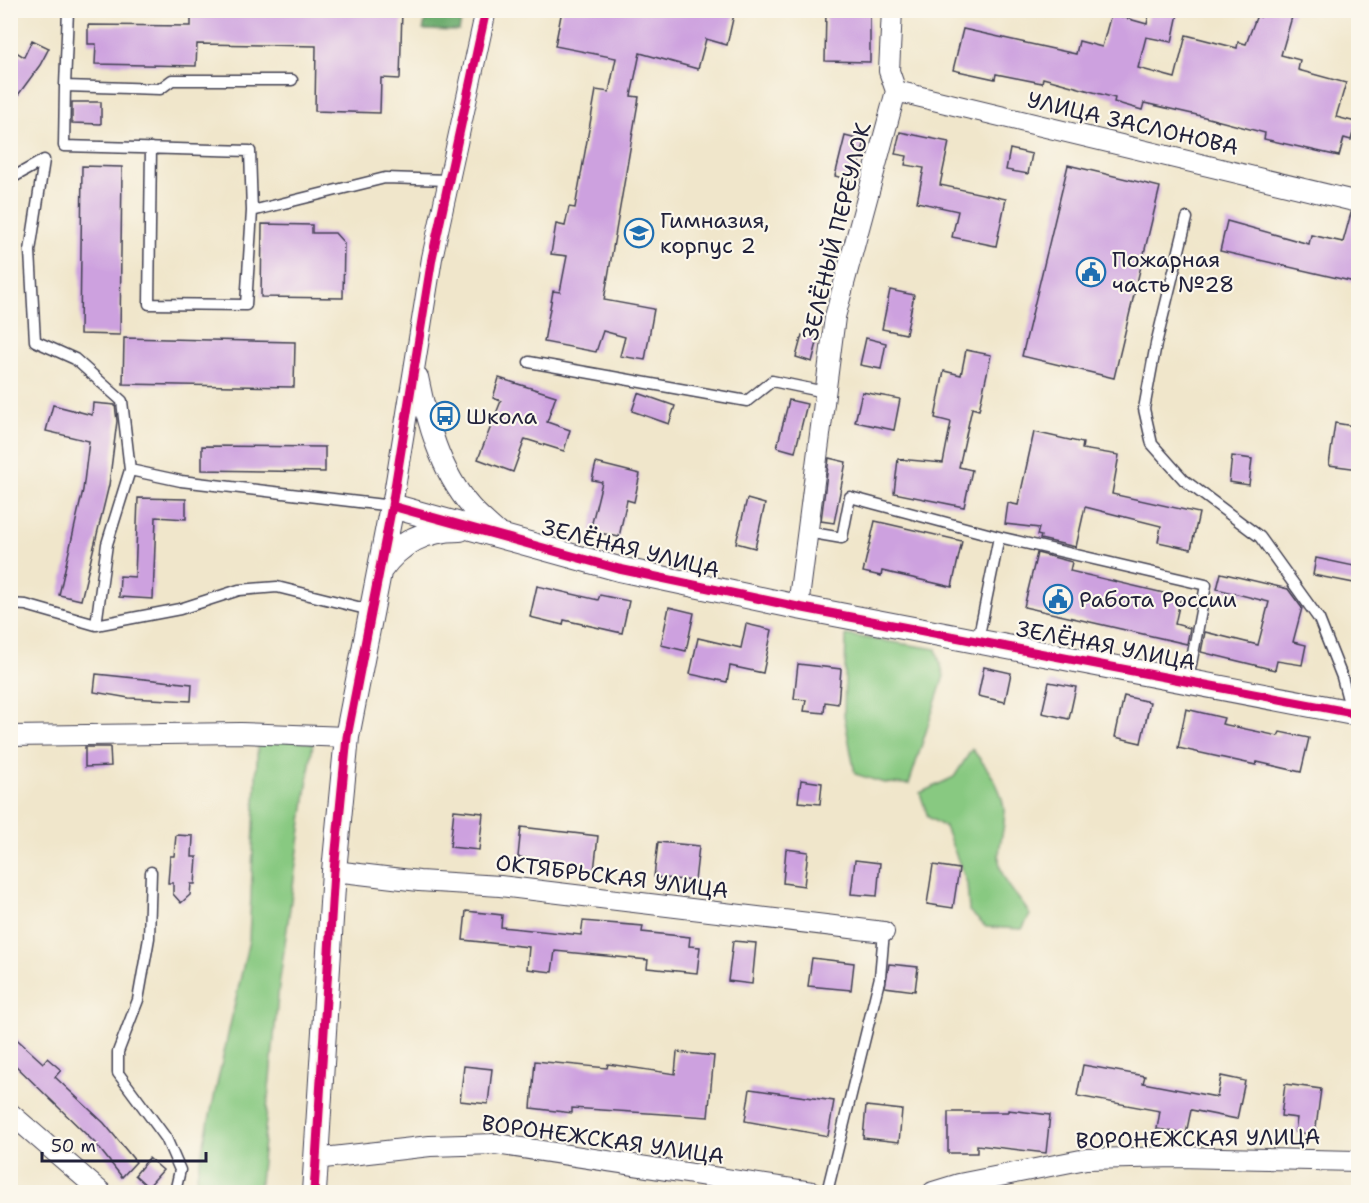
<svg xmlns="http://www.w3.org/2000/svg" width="1369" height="1203" font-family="'Shantell Sans',sans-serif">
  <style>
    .green { fill: #88c981; stroke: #55765e; stroke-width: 1.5 }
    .forest { fill: #6ead6f; stroke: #486855; stroke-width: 1.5 }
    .building { fill: #cda1df }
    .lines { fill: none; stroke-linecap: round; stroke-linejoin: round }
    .service-casing { stroke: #413f51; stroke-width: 13 }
    .minor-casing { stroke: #413f51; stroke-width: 22 }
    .tertiary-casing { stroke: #413f51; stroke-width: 26 }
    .service { stroke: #fff; stroke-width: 10 }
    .minor { stroke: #fff; stroke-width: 20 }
    .tertiary { stroke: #fff; stroke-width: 24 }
    .cycleway-casing { stroke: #fbf7ec; stroke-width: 13 }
    .cycleway { stroke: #d6006c; stroke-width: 9 }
    .labels { text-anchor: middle; stroke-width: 4.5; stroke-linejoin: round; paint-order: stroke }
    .street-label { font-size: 22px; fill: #22223b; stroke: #fbf7ec }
    .poi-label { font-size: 22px; fill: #22223b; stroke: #fbf7ec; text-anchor: start }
  </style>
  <rect width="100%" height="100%" fill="#fbf7ec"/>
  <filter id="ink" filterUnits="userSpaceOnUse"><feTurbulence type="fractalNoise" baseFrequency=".0167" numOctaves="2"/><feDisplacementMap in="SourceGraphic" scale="12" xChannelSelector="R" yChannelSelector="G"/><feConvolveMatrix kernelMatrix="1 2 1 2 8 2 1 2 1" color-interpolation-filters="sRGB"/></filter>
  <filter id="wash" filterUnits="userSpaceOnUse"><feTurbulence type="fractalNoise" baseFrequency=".008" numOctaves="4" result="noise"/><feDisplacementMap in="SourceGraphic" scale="24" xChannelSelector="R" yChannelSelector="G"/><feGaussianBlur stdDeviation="1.35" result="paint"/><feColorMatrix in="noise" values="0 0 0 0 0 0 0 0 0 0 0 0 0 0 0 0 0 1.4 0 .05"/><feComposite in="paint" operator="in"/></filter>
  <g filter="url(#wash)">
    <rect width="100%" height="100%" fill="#f0e6cb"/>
    <path class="green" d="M846,635L936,649L944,676L909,784L884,783L855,774L844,715Z
      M258,737L313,743L279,986L259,1192H193L249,940Z
      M972,749C990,771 1007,793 1004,823C1002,841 994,858 1004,877C1010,891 1023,902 1030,915L1022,929L986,927L969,911L967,883L945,827L928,817L920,793L954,777Z"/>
    <path class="forest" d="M428,11H463L459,31L423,30Z"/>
    <g id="blocks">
      <path class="building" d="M191,10H402L400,79L381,78L380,113L315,111L316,46L197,44L196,66L95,64L96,44H88V25L191,26Z
        M562,10H735L727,45L706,39L698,69L640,53L631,96L639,97L604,300L654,309L645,360L620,356L625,337L603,331L596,352L544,342L553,291L560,292L567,256L551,254L556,224L565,226L569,207L575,208L596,90L609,92L616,58L555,46Z
        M826,10H870V62L825,61Z
        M1150,10L1178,14L1172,42L1146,37L1138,68L1175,78L1186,35L1237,48L1238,42L1246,44L1257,15L1260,17L1262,10H1294L1281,55L1300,60L1298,70L1346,83L1336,117L1356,122L1351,140L1344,138L1339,156L1264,139L1265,133L1197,115L1144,103L1142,110L1114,102L1115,98L1043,78L1042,83L996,74L995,79L953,70L963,29L1076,54L1079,41L1102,47L1111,14L1147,24Z
        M32,40L49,48L40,65L10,106V48L24,57Z
        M72,102H101V124L72,123Z
        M900,132L949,142L940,185L1006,199L996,246L952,237L958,211L917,202L924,168L905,165L907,156L895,154Z
        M845,136L865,141L854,181L835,176Z
        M1010,149L1032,154L1028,174L1006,170Z
        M1068,165L1160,187L1114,378L1022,356Z
        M82,166L122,167L120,335L80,334Z
        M1351,213L1359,214V283L1220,251L1227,221L1309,244L1311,235L1343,242Z
        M262,224L312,225V233H335L344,243L343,298L261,297Z
        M890,290L914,295L906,334L882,329Z
        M802,335L818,339L812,362L796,357Z
        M124,338L295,342L294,387L123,384Z
        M866,338L886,343L881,369L860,365Z
        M966,350L991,355L979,410L972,408L959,467L972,470L964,507L894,493L898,459L943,463L951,422L935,418L944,371L961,375Z
        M499,378L556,396L547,422L570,430L564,451L525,439L513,472L478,459L501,401L493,398Z
        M862,392L900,399L894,430L855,422Z
        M638,393L675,406L669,424L632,411Z
        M789,400L807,404L795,452L777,447Z
        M93,403L115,405L117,421L109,485L81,600L59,595L83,490L89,441L46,431L53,405L92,415Z
        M1335,423L1359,427V469L1329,465Z
        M1034,432L1083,443L1082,449L1119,455L1112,494L1199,513L1191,549L1158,542L1161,526L1085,507L1076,547L1040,539L1041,536L1037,535L1039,528L1005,524L1008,503L1018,505Z
        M202,446L325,447V472L202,470Z
        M1232,456L1252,459L1249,485L1229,482Z
        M829,458L846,462L834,523L821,521Z
        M596,463L640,474L634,502L627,500L619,537L590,531L602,482L592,480Z
        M138,498L186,499V519L156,517L153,599L119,597L120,576L135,577Z
        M747,499L765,504L755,548L736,543Z
        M875,521L962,541L952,587L882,571L881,576L863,572Z
        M1037,553L1072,562L1070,571L1181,597L1175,624L1190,628L1187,644L1024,607Z
        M1316,558L1359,567V584L1313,575Z
        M1221,573L1288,589L1302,608L1293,642L1306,645L1302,665L1277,661L1275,670L1201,652L1205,632L1258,645L1269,602L1217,589Z
        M537,586L598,600L600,595L629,601L622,633L564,620L563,625L530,617Z
        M669,607L694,613L686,651L661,645Z
        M746,624L772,630L763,673L730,666L727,682L690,674L698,638L741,648Z
        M798,664L841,669L838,704L825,702L824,713L804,711L806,700L794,699Z
        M984,667L1011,673L1005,702L978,696Z
        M96,674L192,684L191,701L129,698L94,692Z
        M1049,682L1076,687L1069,719L1042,713Z
        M1124,696L1150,702L1141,743L1115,737Z
        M1186,709L1224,718L1222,724L1278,736L1280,732L1309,738L1301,772L1257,762L1256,765L1178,748Z
        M85,747H110L111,766L85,767Z
        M801,780L822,783L820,804L798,802Z
        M454,810L483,813L479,850L450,847Z
        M521,827L598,836L594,871L572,868V864L518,857Z
        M176,835L193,836L192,857H197L195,884H191L190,895L181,903L173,894V883H168L170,856H174Z
        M658,842L699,846L695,881L654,877Z
        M786,849L808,852L804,886L783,883Z
        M855,860L880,863L877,896L851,894Z
        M933,865L959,869L953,908L927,904Z
        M466,911L502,915L501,927L581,935L583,921L643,926L642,932L690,937L689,946L700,947L697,973L647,968L648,960L555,951L552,972L527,969L529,947L463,940Z
        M733,941L756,943L752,984L728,981Z
        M812,958L854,963L851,990L808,986Z
        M889,964L918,967L915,991L885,987Z
        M10,1033L43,1063L47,1058L61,1070L55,1077L104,1123L136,1162L122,1177L95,1143L10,1060Z
        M677,1052L714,1056L708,1117L572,1108V1113L531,1108L535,1061L607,1068L608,1064L675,1074Z
        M1083,1065L1145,1076L1143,1083L1217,1097L1221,1076L1245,1081L1237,1119L1191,1110L1186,1134L1157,1129L1160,1111L1077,1096Z
        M464,1066L492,1069L488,1104L460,1101Z
        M1285,1084L1321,1089L1315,1135L1295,1132L1297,1118L1281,1116Z
        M750,1089L834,1101L828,1136L745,1121Z
        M866,1106L902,1110L899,1142L863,1138Z
        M1008,1110L1050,1115L1046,1153L977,1145V1153H948V1112H1008Z
        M149,1158L163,1170L148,1187L135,1175Z"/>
    </g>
  </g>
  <g filter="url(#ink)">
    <use href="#blocks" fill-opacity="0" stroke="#413f51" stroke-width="1.5"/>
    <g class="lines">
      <g class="service-casing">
        <path id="service" d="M68,10L65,86L160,89L172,80H292
          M65,86L64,146L250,151L252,211L385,178L448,180
          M151,148L149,304L246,305L252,211
          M10,179L44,160L30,251L35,341L75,359L122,401L130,470L107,544L96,625L180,609L239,590L277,587L370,610
          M1187,218L1156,344L1144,409L1152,444L1184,480L1260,537L1319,619L1342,677L1351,711
          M529,362L747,401L772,381L825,392
          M130,470L181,481L392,506
          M807,532L842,538L850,497L999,537L978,640
          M999,537L1206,585L1188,680
          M10,604L26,605L96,625
          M151,872L149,938L138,1000L118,1052V1073L166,1138L180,1170L175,1192
          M827,1192L880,977L884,932"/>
      </g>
      <g class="minor-casing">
        <path id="minor" d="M896,91L1358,202
          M418,377C427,422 440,471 471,507C480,517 491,526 502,536
          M392,506L432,258L486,10
          M798,607L835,317L896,91L889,71L892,10
          M10,736L241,733L347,737
          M334,871L419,881L500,886L884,932
          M10,1113L101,1192
          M315,1159L430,1146L496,1144L812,1192
          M933,1192L959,1184L1086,1159L1177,1157L1358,1161"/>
      </g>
      <g class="tertiary-casing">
        <path id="tertiary" d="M380,570C400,542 426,529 460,529
          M314,1192L334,871L347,737L392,506L619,569L798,607L1358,714"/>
      </g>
      <use href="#service" class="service"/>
      <use href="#minor" class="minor"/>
      <use href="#tertiary" class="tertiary"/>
      <g class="cycleway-casing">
        <path id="cycleway" d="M392,506L619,569L798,607L1358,714
          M314,1192L334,871L347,737L392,506L432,258L486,10"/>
      </g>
      <use href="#cycleway" class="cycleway"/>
    </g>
  </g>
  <defs>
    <g id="school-ring" transform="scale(1.5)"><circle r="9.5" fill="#fbf7ec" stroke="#1f6fb2" stroke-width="1.5"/><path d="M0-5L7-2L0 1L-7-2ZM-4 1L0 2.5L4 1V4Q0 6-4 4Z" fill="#1f6fb2"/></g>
    <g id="civic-ring" transform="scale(1.5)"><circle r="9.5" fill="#fbf7ec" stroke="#1f6fb2" stroke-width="1.5"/><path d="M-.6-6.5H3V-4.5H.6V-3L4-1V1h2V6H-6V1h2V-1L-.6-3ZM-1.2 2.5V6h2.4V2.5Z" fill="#1f6fb2"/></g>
    <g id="bus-ring" transform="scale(1.5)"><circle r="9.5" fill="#fbf7ec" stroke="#1f6fb2" stroke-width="1.5"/><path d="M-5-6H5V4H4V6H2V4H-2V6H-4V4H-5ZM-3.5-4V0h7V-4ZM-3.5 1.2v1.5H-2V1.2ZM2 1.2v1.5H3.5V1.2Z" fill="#1f6fb2"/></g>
  </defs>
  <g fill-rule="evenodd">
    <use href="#school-ring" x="639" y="233"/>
    <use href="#civic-ring" x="1091" y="272"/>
    <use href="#bus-ring" x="445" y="416"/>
    <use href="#civic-ring" x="1058" y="599"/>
  </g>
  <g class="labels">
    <g class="street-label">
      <text transform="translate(1133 123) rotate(13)" y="8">УЛИЦА ЗАСЛОНОВА</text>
      <text transform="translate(836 231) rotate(-76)" y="8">ЗЕЛЁНЫЙ ПЕРЕУЛОК</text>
      <text transform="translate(631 548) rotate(14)" y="8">ЗЕЛЁНАЯ УЛИЦА</text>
      <text transform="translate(1106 645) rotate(11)" y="8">ЗЕЛЁНАЯ УЛИЦА</text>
      <text transform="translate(612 876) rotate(7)" y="8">ОКТЯБРЬСКАЯ УЛИЦА</text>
      <text transform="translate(1198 1138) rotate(-1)" y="8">ВОРОНЕЖСКАЯ УЛИЦА</text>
      <text transform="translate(603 1139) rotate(8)" y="8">ВОРОНЕЖСКАЯ УЛИЦА</text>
    </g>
    <g class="poi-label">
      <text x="660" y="228">Гимназия,<tspan x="660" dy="25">корпус 2</tspan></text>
      <text x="1112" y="267">Пожарная<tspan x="1112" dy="25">часть №28</tspan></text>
      <text x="466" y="424">Школа</text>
      <text x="1079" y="607">Работа России</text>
    </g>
  </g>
  <rect width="1369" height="1203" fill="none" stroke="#fbf7ec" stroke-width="36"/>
  <path d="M42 1152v9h164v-9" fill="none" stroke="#22223b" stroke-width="3"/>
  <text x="51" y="1152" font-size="18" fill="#22223b" stroke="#fbf7ec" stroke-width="4.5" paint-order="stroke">50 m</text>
</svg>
